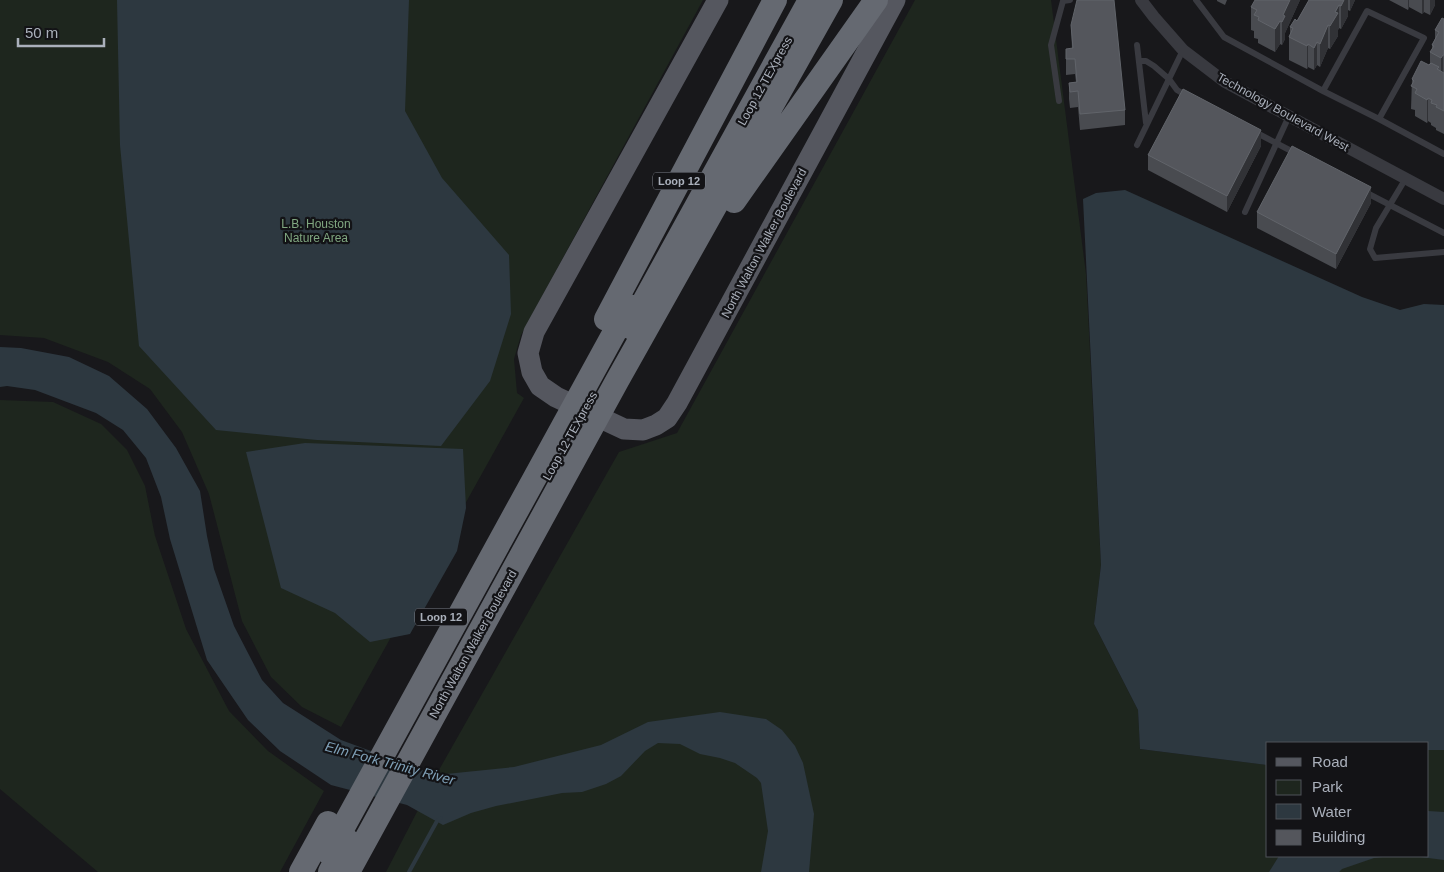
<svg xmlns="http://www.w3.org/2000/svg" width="1444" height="872" font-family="Arial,sans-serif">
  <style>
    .green { fill: #1e261e }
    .water { fill: #2d3840 }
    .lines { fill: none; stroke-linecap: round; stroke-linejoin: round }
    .stream { stroke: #2d3840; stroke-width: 4 }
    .lane { stroke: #393a40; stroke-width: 6 }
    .street { stroke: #393a40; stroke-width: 12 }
    .primary { stroke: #55575f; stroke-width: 21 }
    .highway { stroke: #656971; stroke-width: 24 }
    .wall { fill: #494b50 }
    .shaded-wall { fill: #313236 }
    .building { fill: #54565c; stroke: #61646a }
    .labels { text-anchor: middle; stroke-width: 4.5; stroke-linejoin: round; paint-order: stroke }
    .shield { fill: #131316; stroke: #7d818a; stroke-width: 1 }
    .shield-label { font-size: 11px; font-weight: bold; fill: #aab0bb }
    .street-label { font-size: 12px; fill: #aab0bb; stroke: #131316 }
    .park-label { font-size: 12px; fill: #80a780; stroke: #131316 }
    .water-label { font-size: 14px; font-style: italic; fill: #7fa0b7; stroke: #131316 }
  </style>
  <rect width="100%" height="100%" fill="#18181b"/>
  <path class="green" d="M0,0H703L521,335L514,359L517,393L524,398L341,727L302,707L271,677L242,621L209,494L182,432L150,389L108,362L44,338L0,335Z
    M915,0H1051L1086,274L1101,565L1094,624L1138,710L1140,749L1268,765V856H1428V750H1444V872H386L435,777L619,452L677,433Z
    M0,400L53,402L101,424L127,450L145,486L155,536L186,629L229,711L268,751L324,791L280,872H98L0,789Z"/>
  <path class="water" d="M117,0H409L405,111L442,178L509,255L511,314L490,381L441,446L317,440L216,430L139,346L120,145Z
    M1125,190L1362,297L1400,310L1424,304L1444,305V750H1428V743H1268L1267,765L1140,749L1138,710L1094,624L1101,565L1083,199L1096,193Z
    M0,347L21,348L69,357L109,376L147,409L176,448L200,491L207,536L214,569L234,626L262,680L283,703L341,740L436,775L514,767L601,745L648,722L720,712L766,719L782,730L795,746L803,763L814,814L809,872H761L768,831L761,783L757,778L735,763L720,758L700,754L680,744L658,743L645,751L621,776L606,784L582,792L562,793L496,806L471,813L443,825L407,805L331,785L280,751L248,720L207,660L170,539L161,497L146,458L123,430L96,413L35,390L7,386L0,387Z
    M305,443L463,449L466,508L457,551L410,634L370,642L335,613L281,588L246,452Z
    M1428,811L1444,812V860L1413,856H1428Z
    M1279,856H1392L1374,858L1342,869L1339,872H1269Z"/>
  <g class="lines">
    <path class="stream" d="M409,872L437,821L441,818"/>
    <path class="lane" d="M1196,0L1224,37L1323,91
      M1137,45L1146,123
      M1139,61H1146L1154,66L1169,79L1177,90L1187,96
      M1059,101L1051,45L1063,1L1070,0
      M1379,119L1424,38L1367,11L1323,91L1379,119L1444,154
      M1255,132L1297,154
      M1137,145L1183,50
      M1406,178L1376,228L1370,249L1375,258L1444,252
      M1365,192L1444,233
      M1245,212L1289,116"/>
    <path class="street" d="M1141,0L1154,17L1183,50L1225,82L1444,199"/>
    <path class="primary" d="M718,0L534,332L528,353L532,372L540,386L556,397L624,429L643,430L656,425L667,418L677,403L895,0"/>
    <path class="highway" d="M734,201L876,0
      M606,319L775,0
      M630,327L810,0
      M329,853L629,306
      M301,872L328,823
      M330,872L347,840
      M348,872L617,381L831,0"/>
  </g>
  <path class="wall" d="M1217,0H1227L1225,5L1217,1Z
    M1300,0L1285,33V39L1282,45L1280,44L1275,52L1258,43V39L1254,38V31L1251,30V7Z
    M1309,0H1355L1350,11L1348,10V16L1341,29L1339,28L1338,30V36L1330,49L1328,48L1320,67L1317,65L1314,70L1308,67L1307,69L1289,60V37L1290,34V27L1297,21Z
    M1389,0H1435V5L1430,15L1424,12L1422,14L1409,7L1408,10Z
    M1444,19V134L1436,130V128L1431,125V123L1428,121L1427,123L1415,116V110L1411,109L1412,79L1429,65L1430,63V52L1432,50V45L1435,39V30Z
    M1071,25L1125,110V125L1080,130L1078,107L1070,108L1069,99V83L1076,82L1075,74L1066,75V49H1072Z
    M1261,146L1227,212L1148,170V155Z
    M1371,203L1336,269L1257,228V212Z"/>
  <path class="shaded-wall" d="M1290,0H1300L1285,33V39L1282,45V22L1283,15Z
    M1344,0H1348V16L1341,29V6Z
    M1350,0H1355L1350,11Z
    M1408,0H1409V7L1408,10Z
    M1422,0H1424V12L1422,14Z
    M1430,0H1435V5L1430,15Z
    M1339,5V28L1338,30V36L1330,49V26Z
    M1280,21V44L1275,52V29Z
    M1328,25V48L1320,67V44Z
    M1317,42V65L1314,70V48Z
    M1308,44V67L1307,69V46Z
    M1443,55V78L1441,81V58Z
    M1428,98V121L1427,123V100Z
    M1261,130V146L1227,212V196Z
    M1371,187V203L1336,269V254Z"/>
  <path class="building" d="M1077,0H1114L1125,110L1080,114L1078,91L1070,92L1069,83L1077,82L1075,59H1066V49L1073,48L1071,25Z
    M1255,0H1290L1283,15L1285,16L1282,22L1280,21L1275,29L1258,20L1259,17L1254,15L1257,10L1251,7Z
    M1309,0H1344L1341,6L1339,5L1335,12L1338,13L1330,26L1328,25L1320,44L1317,42L1314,48L1308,44L1307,46L1289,37L1293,28L1290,27L1295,19L1297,21Z
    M1442,18L1444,19V55H1443L1441,58L1430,52L1434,46L1432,45L1439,32L1435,30Z
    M1421,61L1429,65L1431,63L1439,67L1437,69L1444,73V111L1436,107L1437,105L1431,103L1432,100L1428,98L1427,100L1415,93L1417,89L1411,86L1414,81L1412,79Z
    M1183,89L1261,130L1227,196L1148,155Z
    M1292,146L1371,187L1336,254L1257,212Z"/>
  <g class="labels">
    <g class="shield">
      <rect x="653" y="172.5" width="52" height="17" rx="4"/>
      <rect x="415" y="608.5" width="52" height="17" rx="4"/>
    </g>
    <g class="shield-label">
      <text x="679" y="185">Loop 12</text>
      <text x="441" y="621">Loop 12</text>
    </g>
    <g class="street-label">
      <text transform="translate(765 81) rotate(-61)" y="4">Loop 12 TEXpress</text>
      <text transform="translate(1283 112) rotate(29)" y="4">Technology Boulevard West</text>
      <text transform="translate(764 243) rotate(-62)" y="4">North Walton Walker Boulevard</text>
      <text transform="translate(570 436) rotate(-61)" y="4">Loop 12 TEXpress</text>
      <text transform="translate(473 644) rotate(-61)" y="4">North Walton Walker Boulevard</text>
    </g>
    <g class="park-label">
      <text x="316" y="228">L.B. Houston<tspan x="316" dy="14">Nature Area</tspan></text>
    </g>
    <g class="water-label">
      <text transform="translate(390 763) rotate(15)" y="5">Elm Fork Trinity River</text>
    </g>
  </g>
  <rect x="1266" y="742" width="162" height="115" fill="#131316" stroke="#4f5258"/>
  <rect x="1276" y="758" width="25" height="8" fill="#55575f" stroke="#4f5258"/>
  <text x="1312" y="767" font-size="15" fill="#aab0bb">Road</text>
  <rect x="1276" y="780" width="25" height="15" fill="#1e261e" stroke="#4f5258"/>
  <text x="1312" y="792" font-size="15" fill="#aab0bb">Park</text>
  <rect x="1276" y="804" width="25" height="15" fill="#2d3840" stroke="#4f5258"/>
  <text x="1312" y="817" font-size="15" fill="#aab0bb">Water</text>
  <rect x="1276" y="830" width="25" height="15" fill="#54565c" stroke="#4f5258"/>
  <text x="1312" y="842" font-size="15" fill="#aab0bb">Building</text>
  <path d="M18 38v8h86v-8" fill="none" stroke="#aab0bb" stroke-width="2.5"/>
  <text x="25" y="38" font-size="15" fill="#aab0bb" stroke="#131316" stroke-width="4" paint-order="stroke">50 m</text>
</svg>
